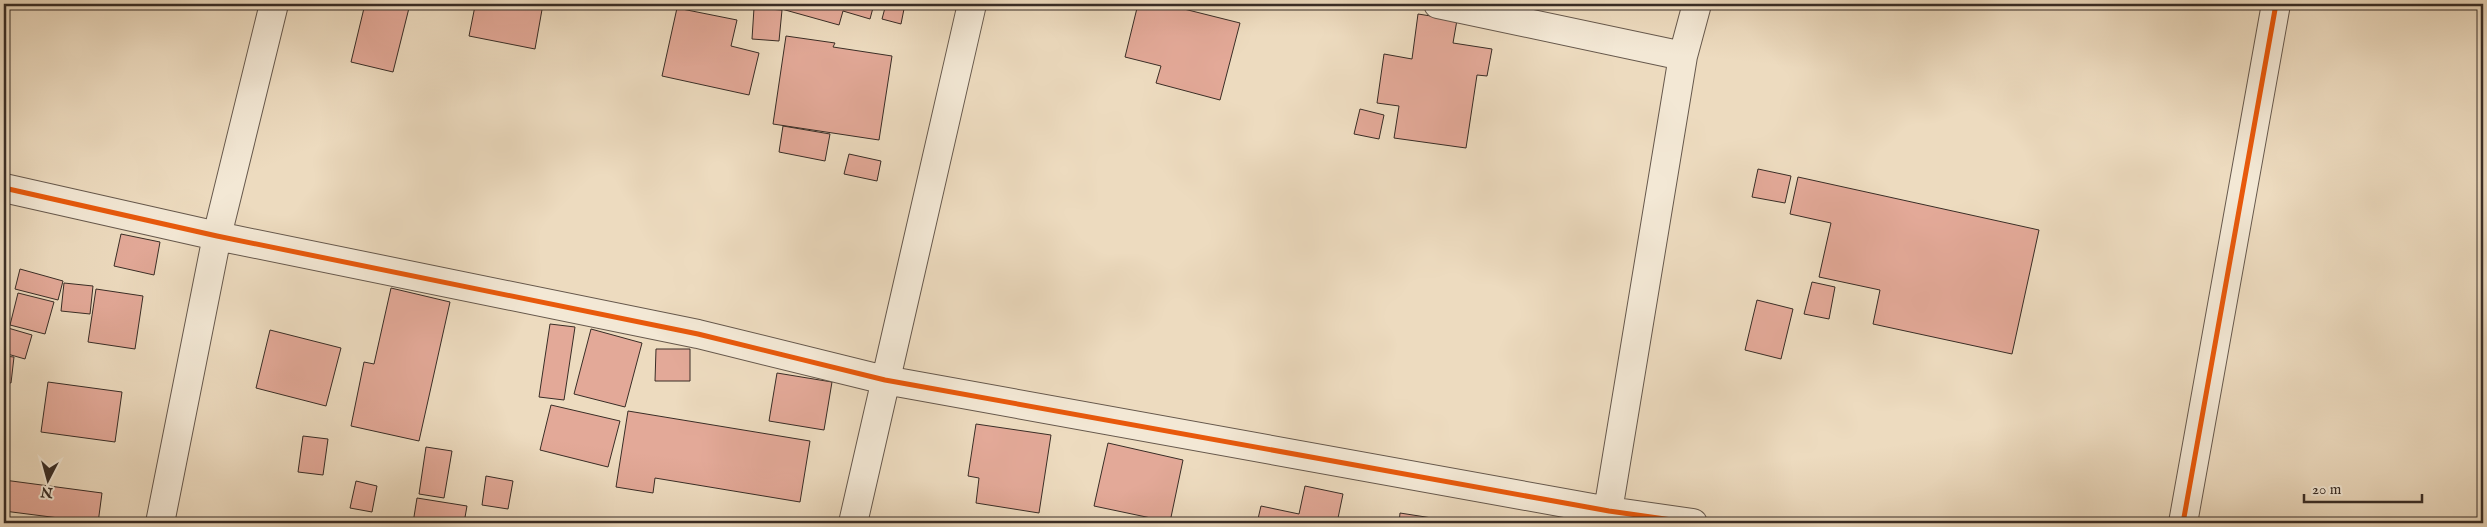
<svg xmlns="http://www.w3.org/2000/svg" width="2487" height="527" font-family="'IM FELL English',serif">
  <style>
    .building { fill: #e3a998; stroke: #392d26 }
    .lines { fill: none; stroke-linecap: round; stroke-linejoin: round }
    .street-casing { stroke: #66584c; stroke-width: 30 }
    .street { stroke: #f3e8d5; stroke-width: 28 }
    .cycleway-casing { stroke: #f3e8d5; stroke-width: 8 }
    .cycleway { stroke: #e8590c; stroke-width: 5 }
  </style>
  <rect width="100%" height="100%" fill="#eddbbf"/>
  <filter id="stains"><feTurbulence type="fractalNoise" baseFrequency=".004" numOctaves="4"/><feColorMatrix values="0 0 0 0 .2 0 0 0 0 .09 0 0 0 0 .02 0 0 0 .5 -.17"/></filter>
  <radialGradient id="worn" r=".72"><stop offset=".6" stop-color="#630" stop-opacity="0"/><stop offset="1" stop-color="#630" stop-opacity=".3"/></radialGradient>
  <path class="building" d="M365,4H410L393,72L351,62Z
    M464,4H543L535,49L469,36L475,6Z
    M780,4H874L870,19L843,11L839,25L778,8Z
    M886,4H905L901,24L882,19Z
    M1138,4H1164L1240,23L1220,100L1156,83L1161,66L1125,57Z
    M677,8L737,20L731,46L759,53L749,95L662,76Z
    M754,8L782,10L779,41L752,39Z
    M1418,14L1457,20L1453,43L1492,49L1487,76L1477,75L1466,148L1394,138L1399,106L1377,103L1384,54L1412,59Z
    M786,36L835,43L833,47L892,56L879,140L773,124Z
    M1360,109L1384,115L1379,139L1354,134Z
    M783,126L830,134L825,161L779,152Z
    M849,154L881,161L877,181L844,174Z
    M1758,169L1791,176L1785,203L1752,197Z
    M1798,177L2039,230L2012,354L1873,324L1880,290L1819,277L1831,223L1790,214Z
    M121,234L160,242L154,275L114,266Z
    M20,269L63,281L58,300L15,289Z
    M1812,282L1835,287L1829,319L1804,314Z
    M64,283L93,286L90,314L61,311Z
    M391,288L450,302L419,441L351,426L364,362L374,364Z
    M96,289L143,296L135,349L88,342Z
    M18,293L54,302L45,334L10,325Z
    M1757,300L1793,309L1781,359L1745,350Z
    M550,324L575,327L564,400L539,397Z
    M8,328L32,335L25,359L4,353V342Z
    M591,329L642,343L625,407L574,394Z
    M270,330L341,348L326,406L256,388Z
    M656,349H690V381H655Z
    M4,356L14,357L11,383L4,382Z
    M777,373L832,382L824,430L769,421Z
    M48,382L122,392L115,442L41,432Z
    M551,405L620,421L608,467L540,450Z
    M628,411L810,441L800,502L655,478L653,493L616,487Z
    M976,424L1051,435L1039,513L976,503L979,478L968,476Z
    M303,436L328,439L323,475L298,472Z
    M1108,443L1183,460L1170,522L1094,506Z
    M426,447L452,451L444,498L419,494Z
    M486,476L513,481L508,509L482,505Z
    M4,480L102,493L98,523L4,511Z
    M356,481L377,486L372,512L350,508Z
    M1305,486L1343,494L1337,523H1257L1261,506L1299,514Z
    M417,498L467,506L464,523H413Z
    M1400,513L1464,523H1399Z
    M753,518L778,523H752Z"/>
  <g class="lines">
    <g class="street-casing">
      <path id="street" d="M1438,4L1683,56
        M4,188L217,236L698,334L885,380L1609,511L1693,523
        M160,523L217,236L274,4
        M853,523L972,4
        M1606,523L1683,56L1697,4
        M2183,523L2276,4"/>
    </g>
    <use href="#street" class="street"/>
    <g class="cycleway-casing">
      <path id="cycleway" d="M4,188L217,236L698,334L885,380L1609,511L1693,523
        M2183,523L2276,4"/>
    </g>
    <use href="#cycleway" class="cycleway"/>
  </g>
  <rect width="2487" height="527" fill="none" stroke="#eddbbf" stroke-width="20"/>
  <rect x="5" y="5" width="2477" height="517" fill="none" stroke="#392d26" stroke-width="2.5"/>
  <rect x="10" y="10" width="2467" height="507" fill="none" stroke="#392d26"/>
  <g transform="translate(48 480) rotate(186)" stroke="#f3e8d5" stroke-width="4" paint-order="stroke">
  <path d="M0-4L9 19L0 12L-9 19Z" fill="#392d26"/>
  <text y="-8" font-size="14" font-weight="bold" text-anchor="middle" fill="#392d26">N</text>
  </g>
  <path d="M2304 494v8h118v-8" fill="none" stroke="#392d26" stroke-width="2.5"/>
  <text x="2312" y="494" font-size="15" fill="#392d26" stroke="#f3e8d5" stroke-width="4" paint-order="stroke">20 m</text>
  <rect width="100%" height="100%" filter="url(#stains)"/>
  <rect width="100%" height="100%" fill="url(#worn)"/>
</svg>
